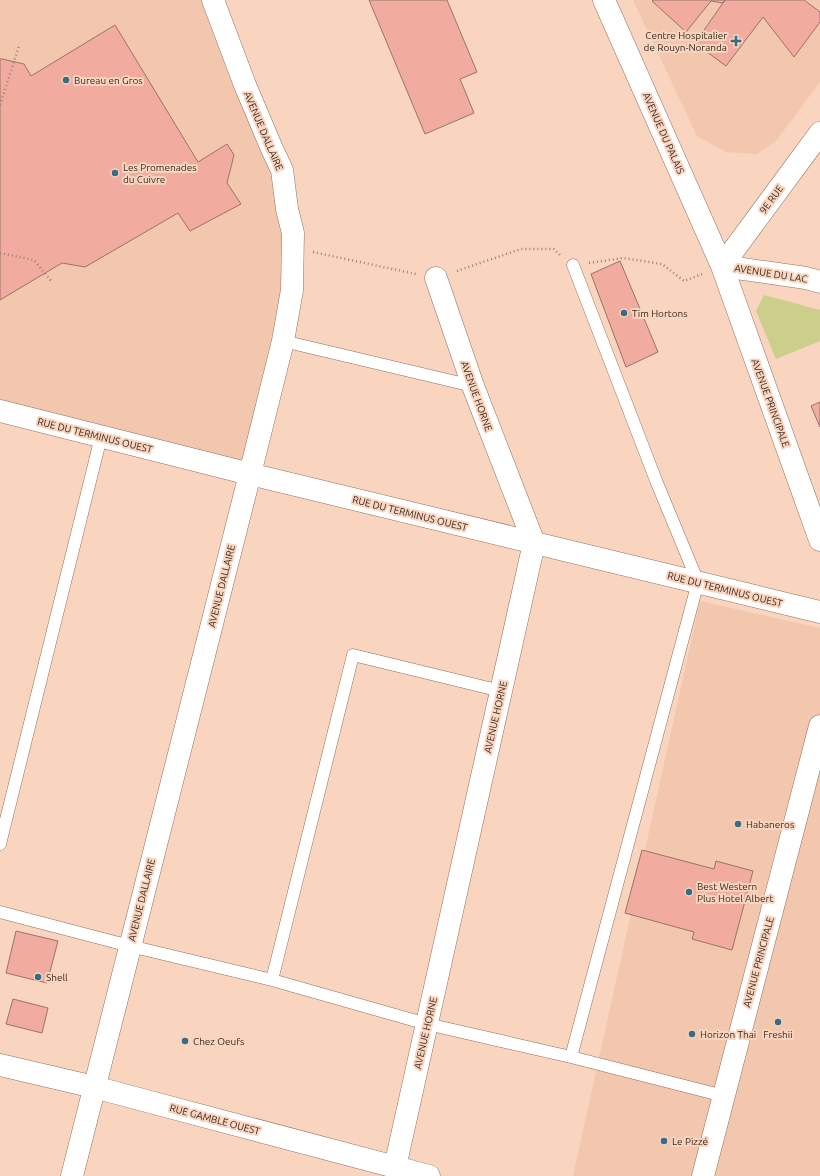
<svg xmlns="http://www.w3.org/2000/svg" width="820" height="1176" font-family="Ubuntu,sans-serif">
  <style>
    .built { fill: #f2c7ae }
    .green { fill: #cbcf8b }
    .building { fill: #f1ac9f; stroke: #99736c }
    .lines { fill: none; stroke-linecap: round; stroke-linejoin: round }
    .lane-casing { stroke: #91705d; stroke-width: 13 }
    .street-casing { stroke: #91705d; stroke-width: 23 }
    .secondary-casing { stroke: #91705d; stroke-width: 23 }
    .path { stroke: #9b8273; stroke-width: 2.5; stroke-dasharray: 1 3; stroke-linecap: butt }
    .lane { stroke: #fff; stroke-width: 12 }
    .street { stroke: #fff; stroke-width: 22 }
    .secondary { stroke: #fff; stroke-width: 22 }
    .poi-dot { fill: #356d87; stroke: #f9d4bf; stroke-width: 1.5 }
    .labels { text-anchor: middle; stroke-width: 4; stroke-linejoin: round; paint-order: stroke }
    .poi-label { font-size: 10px; fill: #392b23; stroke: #f9d4bf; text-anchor: start }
    .street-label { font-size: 10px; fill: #392b23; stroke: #f9d4bf }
  </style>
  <rect width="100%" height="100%" fill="#f9d4bf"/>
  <path class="built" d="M0,0H213L293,233L250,474L0,411Z
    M633,0H820V82L776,141L757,154L726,152L697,136Z
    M700,601L820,628V1176H573Z"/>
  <path class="green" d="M764,295L820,310V341L776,359L756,311Z"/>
  <path class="building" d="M369,0H447L477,72L460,79L474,113L425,134Z
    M653,0H725L723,3L711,1L686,32L652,1Z
    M725,0H804L820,12V22L794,57L763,17L726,66L695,43Z
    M115,25L198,162L227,144L234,155L227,183L241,204L190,231L178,213L85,267L62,263L0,300V59H2L24,64L31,76Z
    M620,261L658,352L626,367L591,274Z
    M820,402V427L811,406Z
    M642,850L714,869L716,861L753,871L732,950L692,939L694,932L625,913Z
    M16,931L58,941L47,983L6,973Z
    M13,999L48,1008L42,1033L6,1024Z"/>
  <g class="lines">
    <g class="lane-casing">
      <path id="lane" d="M283,341L473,386
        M0,844L101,437
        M0,912L130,946L272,980L427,1024L571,1057L724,1096
        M272,980L353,655L501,691
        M571,1057L698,582L657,483L573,265"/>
    </g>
    <g class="street-casing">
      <path id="street" d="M395,1167L534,543L473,386L436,278
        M72,1176L250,474L283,341L292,290L293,233L287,209L282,170L272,149L245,85L213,0"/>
    </g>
    <g class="secondary-casing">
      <path id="secondary" d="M604,0L722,266L820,540
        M722,266L820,133
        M722,266L806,278L820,282
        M0,411L250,474L820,612
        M0,1065L94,1087L429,1176
        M703,1176L820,726"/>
    </g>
    <path class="path" d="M0,105L19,46
      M313,252L416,274
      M0,253L34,260L52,282
      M589,263L623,258L662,264L684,281L702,274
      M457,271L521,249H554L560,255"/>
    <use href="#lane" class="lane"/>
    <use href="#street" class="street"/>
    <use href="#secondary" class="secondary"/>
  </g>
  <g class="poi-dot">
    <path d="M734 35h4v4h4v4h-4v4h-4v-4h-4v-4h4z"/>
    <circle cx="66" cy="80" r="4"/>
    <circle cx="115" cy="173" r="4"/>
    <circle cx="624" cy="313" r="4"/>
    <circle cx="738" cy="824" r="4"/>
    <circle cx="689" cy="892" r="4"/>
    <circle cx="38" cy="977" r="4"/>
    <circle cx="778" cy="1022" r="4"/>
    <circle cx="692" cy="1034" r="4"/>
    <circle cx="185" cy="1041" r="4"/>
    <circle cx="664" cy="1141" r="4"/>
  </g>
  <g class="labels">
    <g class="poi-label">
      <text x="727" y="39" text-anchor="end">Centre Hospitalier<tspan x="727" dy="12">de Rouyn-Noranda</tspan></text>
      <text x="74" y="84">Bureau en Gros</text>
      <text x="123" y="171">Les Promenades<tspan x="123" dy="12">du Cuivre</tspan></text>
      <text x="632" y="317">Tim Hortons</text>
      <text x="746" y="828">Habaneros</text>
      <text x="697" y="890">Best Western<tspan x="697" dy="12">Plus Hotel Albert</tspan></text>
      <text x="46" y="981">Shell</text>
      <text x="700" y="1038">Horizon Thai</text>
      <text x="778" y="1038" text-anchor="middle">Freshii</text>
      <text x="193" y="1045">Chez Oeufs</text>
      <text x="672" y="1145">Le Pizzé</text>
    </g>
    <g class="street-label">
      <text transform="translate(264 131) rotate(67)" y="4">AVENUE DALLAIRE</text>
      <text transform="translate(664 133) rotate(66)" y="4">AVENUE DU PALAIS</text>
      <text transform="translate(771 199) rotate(-54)" y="4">9E RUE</text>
      <text transform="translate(771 273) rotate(9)" y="4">AVENUE DU LAC</text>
      <text transform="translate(477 396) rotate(70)" y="4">AVENUE HORNE</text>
      <text transform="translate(771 403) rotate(70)" y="4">AVENUE PRINCIPALE</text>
      <text transform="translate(95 435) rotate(14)" y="4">RUE DU TERMINUS OUEST</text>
      <text transform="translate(410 513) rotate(14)" y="4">RUE DU TERMINUS OUEST</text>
      <text transform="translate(221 586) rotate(-76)" y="4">AVENUE DALLAIRE</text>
      <text transform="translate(725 589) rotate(14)" y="4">RUE DU TERMINUS OUEST</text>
      <text transform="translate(495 717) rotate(-77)" y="4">AVENUE HORNE</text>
      <text transform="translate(141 900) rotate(-76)" y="4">AVENUE DALLAIRE</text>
      <text transform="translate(758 962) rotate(-75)" y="4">AVENUE PRINCIPALE</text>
      <text transform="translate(425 1033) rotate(-77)" y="4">AVENUE HORNE</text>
      <text transform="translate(215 1119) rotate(15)" y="4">RUE GAMBLE OUEST</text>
    </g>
  </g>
</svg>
